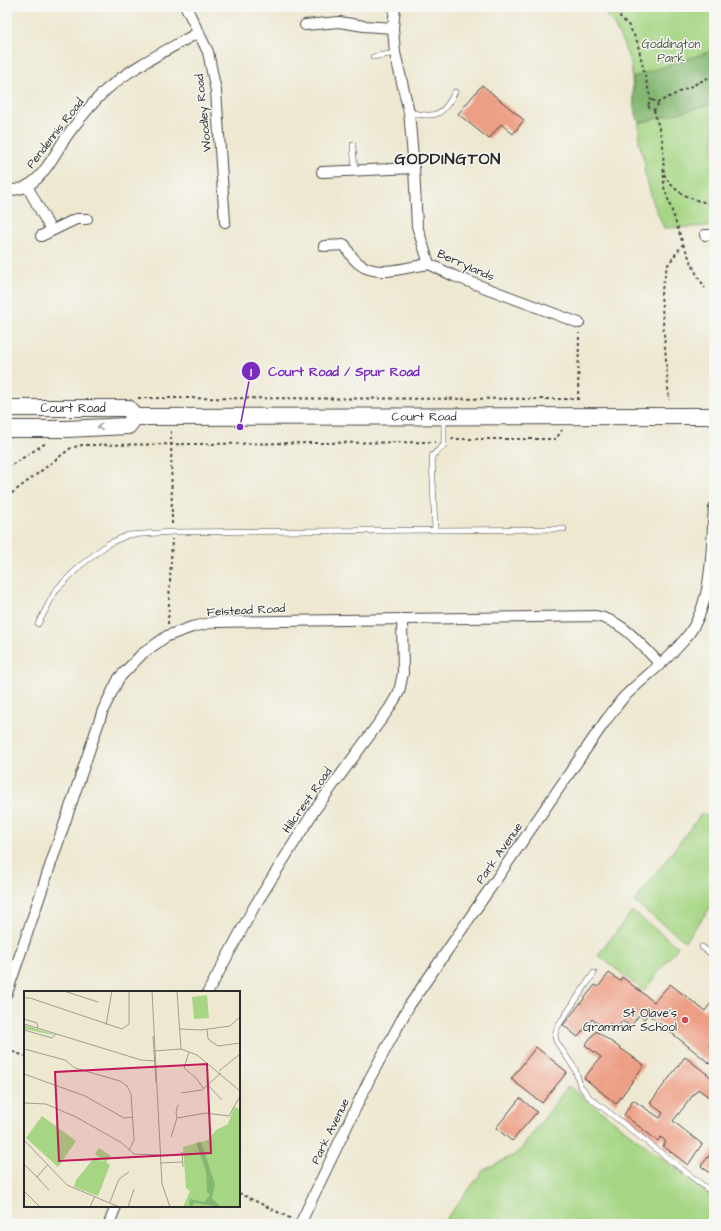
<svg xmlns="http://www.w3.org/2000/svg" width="721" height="1231" font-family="'Architects Daughter',sans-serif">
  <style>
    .green { fill: #a6d684; stroke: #688058 }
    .forest { fill: #84b772; stroke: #58714e }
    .building { fill: #ed9f85 }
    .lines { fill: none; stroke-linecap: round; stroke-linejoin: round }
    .lane-casing { stroke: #484744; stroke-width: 6 }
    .street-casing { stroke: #484744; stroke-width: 12 }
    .primary-casing { stroke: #484744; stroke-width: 18 }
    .path { stroke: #484744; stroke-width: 2; stroke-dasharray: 3 3; stroke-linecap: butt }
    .lane { stroke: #fff; stroke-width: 5 }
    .street { stroke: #fff; stroke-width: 10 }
    .primary { stroke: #fff; stroke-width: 16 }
    .oneway { stroke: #a0a0a0 }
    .poi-dot { fill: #d1495b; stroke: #f6f6f2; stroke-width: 1.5 }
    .labels { text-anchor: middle; stroke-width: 3; stroke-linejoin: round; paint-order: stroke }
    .park-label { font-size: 12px; fill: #4a5641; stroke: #f6f6f2 }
    .street-label { font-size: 12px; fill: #2b2b2b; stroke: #f6f6f2 }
    .poi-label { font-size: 12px; fill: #2b2b2b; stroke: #f6f6f2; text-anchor: end }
    .district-label { font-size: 16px; font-weight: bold; letter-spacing: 1px; fill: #2b2b2b; stroke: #f6f6f2 }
    .inset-road { fill: none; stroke: #a09c8f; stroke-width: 1 }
    .view { fill: #c2185b; fill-opacity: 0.15; stroke: #c2185b; stroke-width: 2 }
    .inset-edge { fill: none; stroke: #2b2b2b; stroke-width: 2 }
    .leader { fill: none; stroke: #7b2cbf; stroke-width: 1.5 }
    .callout-dot { fill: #7b2cbf; stroke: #f6f6f2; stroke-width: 1.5 }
    .mark-label { font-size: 12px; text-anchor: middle; font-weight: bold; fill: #fff }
    .callout-label { font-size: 13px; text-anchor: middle; font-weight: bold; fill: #7b2cbf; stroke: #f6f6f2; stroke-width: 3; stroke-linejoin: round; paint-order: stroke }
  </style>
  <rect width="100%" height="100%" fill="#f6f6f2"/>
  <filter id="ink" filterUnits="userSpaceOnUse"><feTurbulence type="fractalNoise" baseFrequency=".025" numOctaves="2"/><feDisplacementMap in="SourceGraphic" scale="8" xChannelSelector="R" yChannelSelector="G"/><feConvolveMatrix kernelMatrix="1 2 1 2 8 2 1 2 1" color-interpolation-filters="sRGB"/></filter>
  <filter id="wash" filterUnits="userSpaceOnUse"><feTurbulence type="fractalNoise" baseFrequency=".012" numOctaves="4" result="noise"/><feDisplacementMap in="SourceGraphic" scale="16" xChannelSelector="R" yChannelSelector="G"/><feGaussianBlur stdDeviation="0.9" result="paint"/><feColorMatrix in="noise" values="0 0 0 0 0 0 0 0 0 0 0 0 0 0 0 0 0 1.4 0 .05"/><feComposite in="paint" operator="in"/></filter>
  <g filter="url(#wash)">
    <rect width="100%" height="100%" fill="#eee8d1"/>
    <path class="green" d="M600,7H714V226L664,228L653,202L644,170L645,164L639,143V123L634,107L631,64L623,43L614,25Z
      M702,813L714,822V903L685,941L634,902Z
      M632,911L678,947L644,991L598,955Z
      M714,921V950L711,948Z
      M568,1086L714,1198V1224H442L484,1170L518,1153Z"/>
    <path class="forest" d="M714,50V104L639,123L634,107L633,77Z"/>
    <g id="blocks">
      <path class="building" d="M482,85L524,120L513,134L501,124L489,139L458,114Z
        M609,973L620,981L622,977L654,1002L670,984L705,1011L714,999V1038L709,1045L714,1049V1067L648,1014L644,1019L639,1015L631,1026L622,1021L617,1029L610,1023L605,1029L592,1019L578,1037L563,1025L595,985L598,987Z
        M596,1031L644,1065L616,1104L584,1078L601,1057L585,1045Z
        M536,1047L567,1072L542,1103L511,1079Z
        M685,1057L711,1077L714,1074V1101L698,1089L673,1121L702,1144L688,1165L663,1146L666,1142L661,1137L658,1141L624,1115L633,1100L660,1118L663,1113L650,1103Z
        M520,1098L537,1112L512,1141L496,1128Z
        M714,1149V1176L701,1166Z"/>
    </g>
  </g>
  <g filter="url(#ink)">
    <use href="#blocks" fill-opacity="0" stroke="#484744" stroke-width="1"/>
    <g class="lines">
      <g class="lane-casing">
        <path id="lane" d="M373,57L395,53
          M409,112C435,119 443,116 455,92
          M353,145L355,171
          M435,530L564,529
          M38,624L56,590L81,565L108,544L128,535L173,532L435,530L432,456L444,445V418
          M702,947L714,956
          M594,973L558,1026L555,1034L556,1041L575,1069L580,1085L589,1097L714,1194"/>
      </g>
      <g class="street-casing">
        <path id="street" d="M186,7L208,52L216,91L225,222
          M395,7L393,28L395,53L409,112L414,168L417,226L429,264L454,276L579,323
          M305,25L339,22L364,26L393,28
          M322,172L414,168
          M27,186L51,230
          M7,190C42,193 54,150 72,129C82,116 94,101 106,90C133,66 168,50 199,32
          M705,235H714
          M41,236L76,219H87
          M324,246L345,245C363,284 394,269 429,264
          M208,992L254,907L314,811L389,709L399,692L403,673L402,619
          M7,993L103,710L119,678L142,654L167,636L192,627L215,622L595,616C623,620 641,645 660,664
          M109,1224L116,1206
          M300,1224L370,1078L409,1006L606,720C612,713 617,705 623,698C643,678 667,661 685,639C714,604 711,550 714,507"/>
      </g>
      <g class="primary-casing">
        <g id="primary">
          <path id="s1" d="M7,408H128L135,417"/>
          <path id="s2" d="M135,417L714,416"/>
          <path d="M7,429H66L128,426L135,417"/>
        </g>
      </g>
      <path class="path" d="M611,7L629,26L637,41L651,101
        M648.5 105a4.5 4.5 0 1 1 9 0a4.5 4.5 0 1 1-9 0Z
        M657,103L714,75
        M654,110L663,143L664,187L683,244L667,266L661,294L669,400
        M664,174C674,194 694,201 714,204
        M683,244L697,275L705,288
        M138,398L578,399
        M578,400L579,333
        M171,431L172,524
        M451,439H556L562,430
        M7,468L46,443
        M7,497L71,448L82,445L435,442
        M168,624L172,539
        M7,1050L25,1056
        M239,1193L292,1219"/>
      <use href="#lane" class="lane"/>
      <use href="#street" class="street"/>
      <use href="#primary" class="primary"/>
    </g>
    <defs><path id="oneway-chevron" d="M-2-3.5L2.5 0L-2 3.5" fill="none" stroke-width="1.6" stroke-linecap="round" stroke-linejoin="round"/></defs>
    <use class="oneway" href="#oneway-chevron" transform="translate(100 427) rotate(177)"/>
  </g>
  <circle class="poi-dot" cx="685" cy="1020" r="4"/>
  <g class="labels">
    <g class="park-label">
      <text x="671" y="48">Goddington<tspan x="671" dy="14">Park</tspan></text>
    </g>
    <g class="street-label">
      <text transform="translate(203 113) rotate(-96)" y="4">Woodley Road</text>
      <text transform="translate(55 133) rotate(-52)" y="4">Pendennis Road</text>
      <text transform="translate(466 265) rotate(24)" y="4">Berrylands</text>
      <text dy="4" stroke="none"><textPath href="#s1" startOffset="66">Court Road</textPath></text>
      <text dy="4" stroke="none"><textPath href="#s2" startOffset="289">Court Road</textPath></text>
      <text transform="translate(246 610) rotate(-3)" y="4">Felstead Road</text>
      <text transform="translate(307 800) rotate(-55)" y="4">Hillcrest Road</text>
      <text transform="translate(499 853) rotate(-55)" y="4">Park Avenue</text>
      <text transform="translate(330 1131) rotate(-64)" y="4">Park Avenue</text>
    </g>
    <g class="poi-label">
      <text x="677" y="1017">St Olave's<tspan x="677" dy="14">Grammar School</tspan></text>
    </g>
    <g class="district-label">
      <text x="448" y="164">GODDINGTON</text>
    </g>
  </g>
  <g transform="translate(24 991)">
    <rect width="216" height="216" fill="#eee8d1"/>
    <path d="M183,4L185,27L170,28L168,6ZM0,34L29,43L30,44L0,38ZM210,116L216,118V216H159L166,200L162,197L159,156L184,149L192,139L204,133ZM18,125L52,150L34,176L2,147ZM75,157L87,165L82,171L86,174L74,205L50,196L52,189L70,167L81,171L71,163Z" fill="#a6d684"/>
    <path d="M177,151L191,193L188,207L197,216L170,212L168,216L165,213L166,208L180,211L186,204L183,201L182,180L172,152Z" fill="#84b772"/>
    <path class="inset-road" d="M40,0L74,11M106,0H128M128,0L130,39M153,0L157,58M0,7H6L98,38L105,33V0M0,28L13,32L14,37M0,33L117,69L132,70M82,34L88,0M156,38L177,39L206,35L216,26M183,38L184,48L194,55L216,52M0,39L28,47L32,43M130,39L138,193L146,216M129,45L132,92M0,58L41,69L51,77L96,90L103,95L107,103L110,149L105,159M130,60L157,58L173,64L216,100M165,61L160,77L172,87L180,98M195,80L216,63M0,83L61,105L100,127L109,126M185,95L198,109M157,102L178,99L197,82M0,112L22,113L52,126L98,152L110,163L136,164M153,127L152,121L154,114M147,146L153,127L182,122L205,125L216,105M0,149L43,194L95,216M158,161L159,176M136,172L159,171M0,173L13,186M24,173L13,186L25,199M0,200L16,216M86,211L95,188L105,181M66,216L71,205M104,216L110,198"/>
    <path class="view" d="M183,73L187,162L35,170L31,81Z"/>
    <rect width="216" height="216" class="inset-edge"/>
  </g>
  <path class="leader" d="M240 427L251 371"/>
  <g class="callout-dot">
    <circle cx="240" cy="427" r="4"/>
    <circle cx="251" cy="371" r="10"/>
  </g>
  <g class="mark-label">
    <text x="251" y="376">1</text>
  </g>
  <g class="callout-label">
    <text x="344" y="376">Court Road / Spur Road</text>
  </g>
  <rect width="721" height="1231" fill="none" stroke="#f6f6f2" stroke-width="24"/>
</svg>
